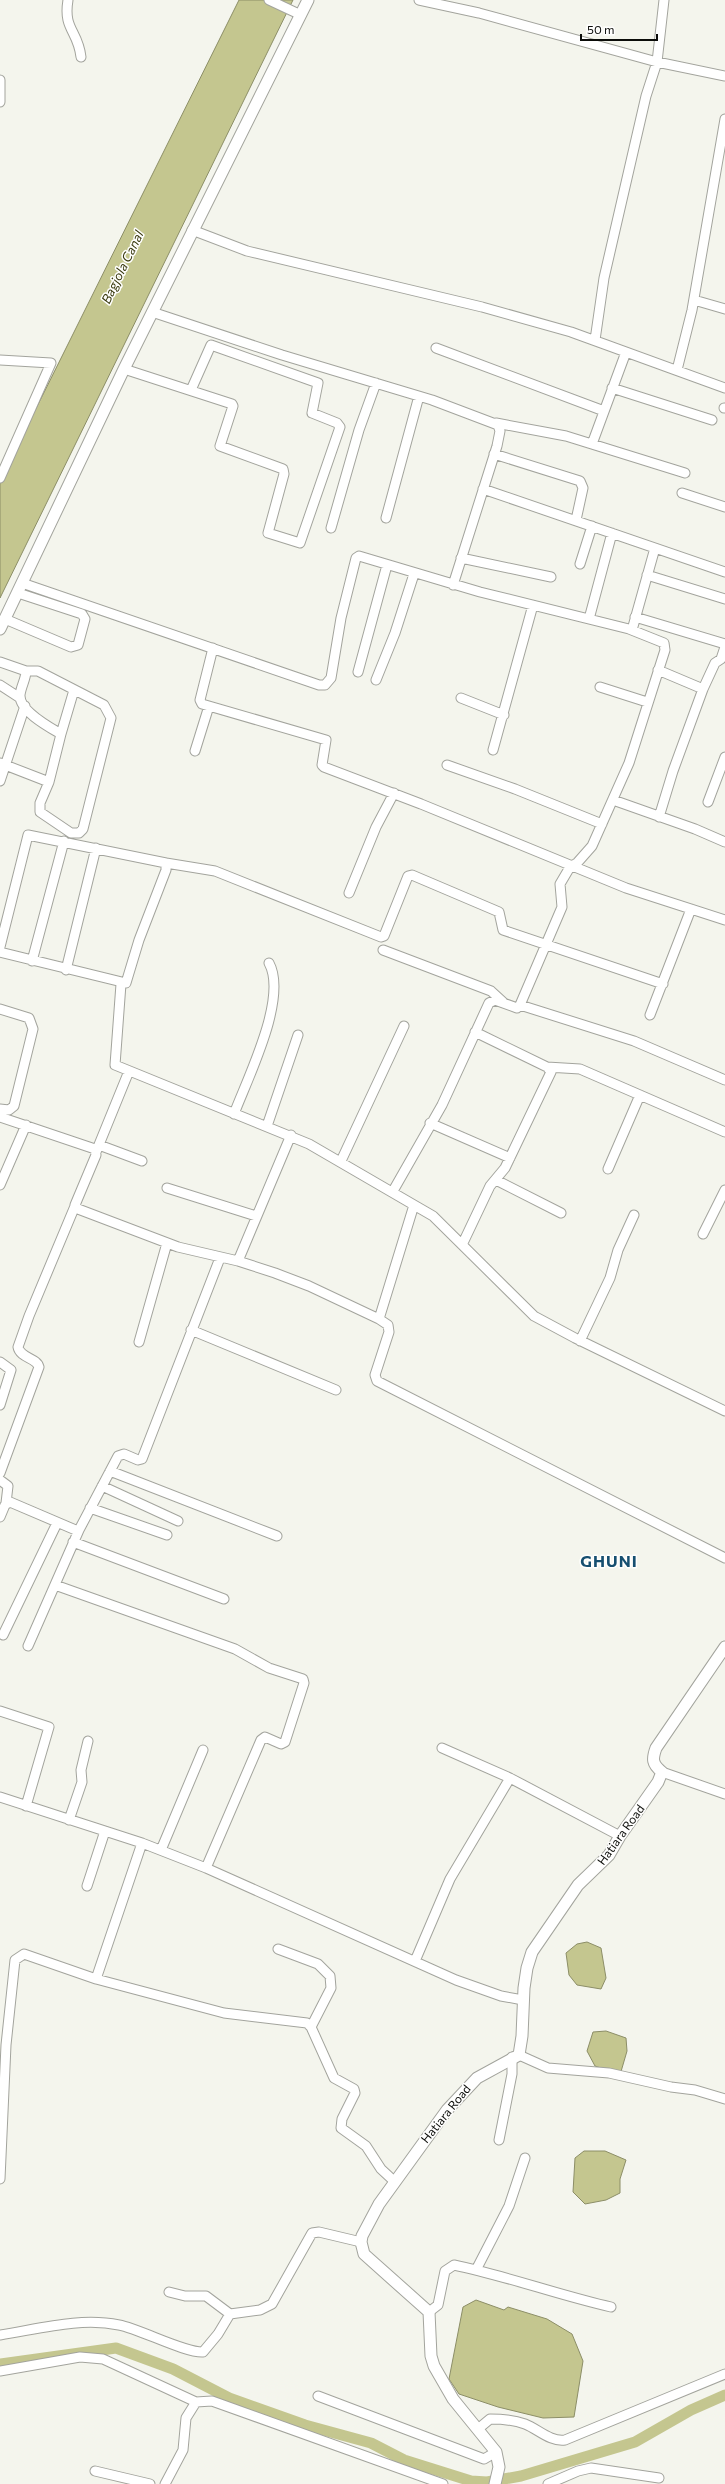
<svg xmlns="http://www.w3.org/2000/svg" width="725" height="2484" font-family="Commissioner,sans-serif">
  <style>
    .water { fill: #c4c68f; stroke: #8c8e67 }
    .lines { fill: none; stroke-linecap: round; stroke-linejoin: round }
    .canal { stroke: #c4c68f; stroke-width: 11 }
    .minor-casing { stroke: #a3a49d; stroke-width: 11 }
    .tertiary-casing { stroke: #a3a49d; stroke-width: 13 }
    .minor { stroke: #fff; stroke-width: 9 }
    .tertiary { stroke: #fff; stroke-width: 11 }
    .labels { text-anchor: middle; stroke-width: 3; stroke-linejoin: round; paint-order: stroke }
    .street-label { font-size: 12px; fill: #0b0c09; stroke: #fffffe }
    .water-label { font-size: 13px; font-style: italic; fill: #38380d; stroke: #fffffe }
    .district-label { font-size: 16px; font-weight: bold; letter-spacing: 1px; fill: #164f70; stroke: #fffffe }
  </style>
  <rect width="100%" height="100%" fill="#f4f5ed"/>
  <path class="water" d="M239,0H293L0,598V481Z
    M587,1942L601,1948L606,1978L601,1989L577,1985L569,1975L566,1953L577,1944Z
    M606,2031L626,2038L627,2051L620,2075L595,2066L587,2051L593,2032Z
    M584,2151H605L626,2160L620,2179V2193L606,2200L585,2204L573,2192L575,2158Z
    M476,2300L504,2310L508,2307L547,2319L572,2334L583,2361L574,2417L543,2418L498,2407L459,2394L449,2379L463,2307Z"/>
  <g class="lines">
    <path class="canal" d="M0,2364L116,2348L173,2369L229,2398L305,2425L371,2443L404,2460L471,2481L487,2482L521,2476L635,2442L691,2410L725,2395"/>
    <g class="minor-casing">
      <path id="minor" d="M68,0C63,30 78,30 81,57
        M269,0L301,15
        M419,0L479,13L657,62L725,76
        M0,80V102
        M192,230L247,251L482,307L571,332L725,388
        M694,300L725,309
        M152,312L282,355L432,400L498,425L500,431L497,446L453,585
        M595,340L604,278L646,96L657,62L664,0
        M436,348L604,411
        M0,360L51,363L0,478
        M124,369L232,404L233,406L220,446L283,469L284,474L268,533L300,543L340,427L337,423L312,413L318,383L211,345L191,390
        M677,370L692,310L725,119
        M612,388L712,420
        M724,408H725
        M496,423L566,436L685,473
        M592,444L626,352
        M494,454L580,481L583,488L576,520
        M483,489L725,572
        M682,493L725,507
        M386,518L419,396
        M331,528L359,430L376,383
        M461,558L551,577
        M580,564L592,526
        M647,575L725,599
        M22,583L319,685H325L331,678L341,618L356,558L359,556L480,592L629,629L664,643L665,650L629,763L592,846L577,863L570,867L560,884L562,907L520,1005L517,1008L495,1000L489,1003L442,1105L393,1191
        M635,617L725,644
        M5,619L71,647L78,645L85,619L82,614L18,593
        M589,619L612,533
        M632,630L655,548
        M213,648L200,700L202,704L326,740L322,765L324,767L421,804L626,888L725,920
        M0,662L26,671C26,679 21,686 20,695C19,711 49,727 61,734L49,782L0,763
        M658,670L703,689
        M26,671H38L104,705L111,718L83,829L79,833H71L40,812V803L49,782
        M358,672L387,565
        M376,680L395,633L414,574
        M0,685L20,698
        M600,687L647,702
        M461,698L504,715
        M61,734L74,690
        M493,750L533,605
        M195,751L209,706
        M447,765L515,789L602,824
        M0,781L25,706
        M613,800L695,829L725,842
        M708,802L725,757
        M659,817L673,771L703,689L715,663L721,659L725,647
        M166,863L215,871L381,937L384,936L408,876L412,875L499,912L503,930L663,984
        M349,893L376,827L394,793
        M0,947L28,835L166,863V870L139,940L126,983L0,952
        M383,950L491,991L503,1002
        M32,961L64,841
        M66,970L96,848
        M121,984L115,1065L309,1144L414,1205L379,1319
        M520,1005L634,1041L725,1080
        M0,1009L29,1018L33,1029L14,1106L9,1110L0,1109
        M650,1015L691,909
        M547,1067L580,1069L725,1132
        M234,1114C248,1077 288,998 269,963
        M0,1117L95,1149L96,1155L75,1205L78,1209L178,1247L238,1261L275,1273L309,1286L379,1319L388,1325L389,1332L375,1375L377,1381L725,1558
        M430,1123L510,1158
        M267,1126L298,1035
        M99,1145L142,1161
        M96,1152L129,1071
        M341,1161L404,1026
        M608,1169L640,1095
        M496,1180L561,1213
        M0,1185L26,1125
        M167,1188L256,1216
        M414,1205L433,1216L534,1316L575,1338L725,1411
        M703,1234L725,1190
        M462,1245L490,1186L505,1168L551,1072L547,1067L475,1032
        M238,1261L291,1135
        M191,1330L336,1390
        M580,1341L610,1278L618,1250L634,1215
        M139,1342L167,1243
        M0,1362L11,1370L0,1405
        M110,1471L277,1536
        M0,1473L39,1367C37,1358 20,1358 18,1347L29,1316L75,1206
        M0,1480L8,1486L6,1503
        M102,1486L178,1521
        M90,1508L167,1535
        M0,1517L5,1505L10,1502L78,1531
        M73,1542L224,1599
        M55,1585L235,1649L269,1668L303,1679L304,1683L285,1742L281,1744L265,1737L261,1740L206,1868
        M3,1635L57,1523
        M28,1646L79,1530L118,1456L124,1454L138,1460L142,1459L220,1258
        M0,1711L49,1727L26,1806
        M662,1772L725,1794
        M510,1778L620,1836
        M0,1797L142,1843L206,1868L456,1980L501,1996L523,2000
        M69,1820L82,1782L81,1770L88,1741
        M161,1850L203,1750
        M87,1886L105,1831
        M278,1949L318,1964L330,1976L331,1988L311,2027
        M415,1961L450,1879L510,1778L442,1748
        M96,1979L142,1843
        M519,2055L548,2068L609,2073L671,2087L695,2090L725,2099
        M499,2140L512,2074V2057
        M0,2179L6,2045L15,1960L24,1954L96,1979L224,2013L307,2023L311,2027L334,2078L354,2089L355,2093L342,2119L341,2128L366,2146L381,2169L395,2182
        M476,2270L509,2206L525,2158
        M169,2292L185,2296H206L230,2314
        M429,2312L438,2305L445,2271L454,2265C507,2276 558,2295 611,2307
        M0,2335C39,2329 80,2317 119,2325C140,2329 185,2353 203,2352L218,2334L230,2314L260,2310L272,2304L312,2233L319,2232L361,2242
        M0,2371L80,2357L103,2359L196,2402
        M318,2396L484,2459L496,2452
        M478,2429L490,2419C502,2419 514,2420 525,2424C538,2429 550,2442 565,2440L725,2374
        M95,2471L150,2484
        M165,2484L183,2450L186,2418L196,2402L212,2401L443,2484
        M548,2484L578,2471L591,2468L659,2478"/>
    </g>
    <g class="tertiary-casing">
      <path id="tertiary" d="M0,629L124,369L308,0
        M495,2484L499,2467L496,2452L453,2399L434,2366L431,2356L429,2312L364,2254L361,2242L362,2236L379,2204L447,2110L477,2078L519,2055L522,2036L524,1988L527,1968L532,1952L578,1885L609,1855L620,1836L658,1782L662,1772C652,1764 652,1759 656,1748L725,1647"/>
    </g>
    <use href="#minor" class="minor"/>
    <use href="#tertiary" class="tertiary"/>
  </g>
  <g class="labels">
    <g class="street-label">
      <text transform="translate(621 1835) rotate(-54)" y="4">Hatiara Road</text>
      <text transform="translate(446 2114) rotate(-51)" y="4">Hatiara Road</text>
    </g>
    <g class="water-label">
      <text transform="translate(122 267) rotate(-64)" y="5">Bagjola Canal</text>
    </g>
    <g class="district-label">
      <text x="609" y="1567">GHUNI</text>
    </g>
  </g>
  <path d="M581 34v6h76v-6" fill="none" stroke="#0b0c09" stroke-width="2"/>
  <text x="587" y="34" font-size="12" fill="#0b0c09" stroke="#fffffe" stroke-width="3" paint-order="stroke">50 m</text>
</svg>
